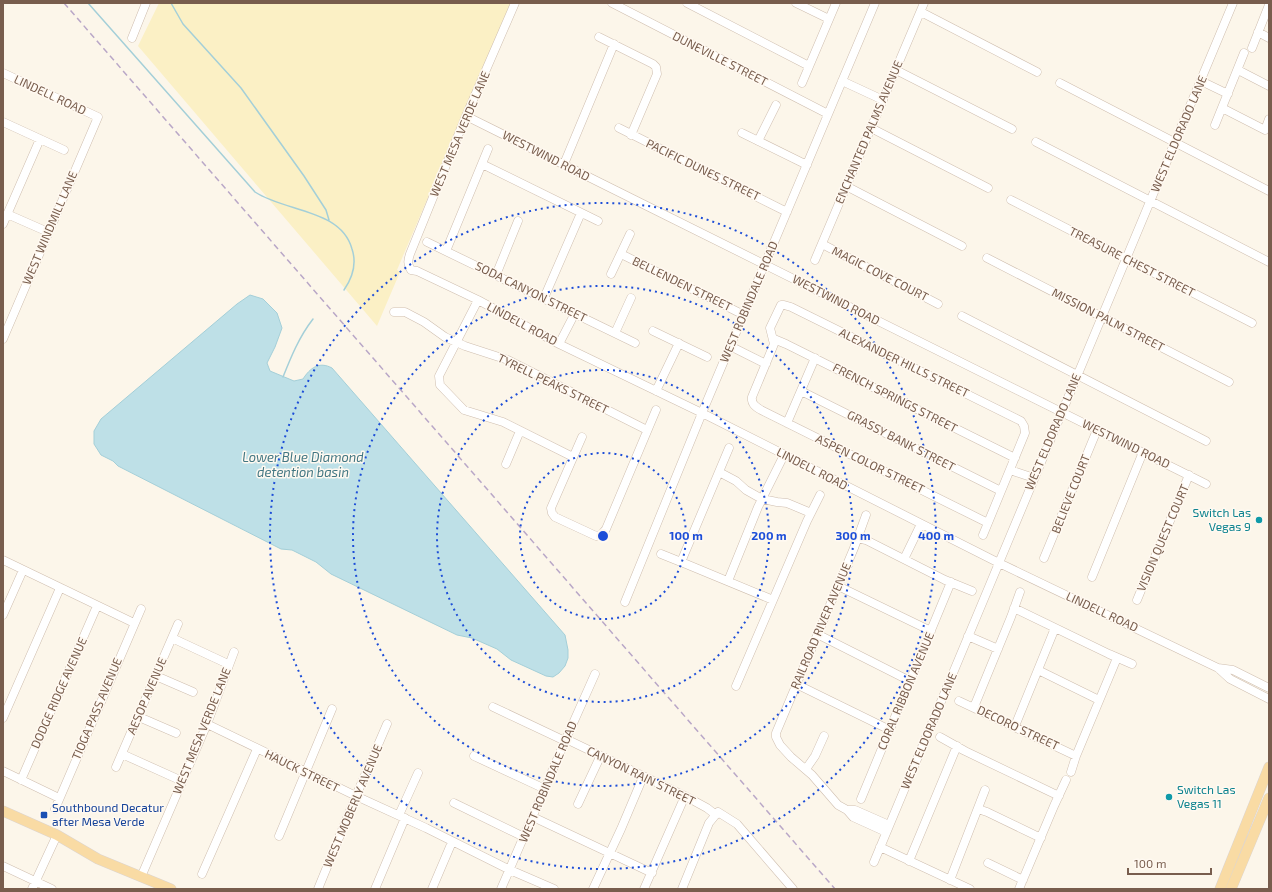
<svg xmlns="http://www.w3.org/2000/svg" width="1272" height="892" font-family="'Exo 2',sans-serif">
  <style>
    .sand { fill: #fbf0c5 }
    .water { fill: #bee0e7; stroke: #a4cfd8 }
    .lines { fill: none; stroke-linecap: round; stroke-linejoin: round }
    .stream { stroke: #a4cfd8; stroke-width: 1.5 }
    .minor-casing { stroke: #cfbeaf; stroke-width: 9 }
    .major-casing { stroke: #dcd5d1; stroke-width: 11 }
    .minor { stroke: #fff; stroke-width: 8 }
    .major { stroke: #f9dba4; stroke-width: 10 }
    .rail { stroke: #b9a7c7; stroke-width: 1.5; stroke-dasharray: 6 4; stroke-linecap: butt }
    .ring { fill: none; stroke: #1d4ed8; stroke-width: 2; stroke-dasharray: 2 4 }
    .culture-dot { fill: #0f9aa8; stroke: #fff9f1; stroke-width: 1.5 }
    .transit-dot { fill: #1a4fb4; stroke: #fff9f1; stroke-width: 1.5 }
    .labels { text-anchor: middle; stroke-width: 3; stroke-linejoin: round; paint-order: stroke }
    .street-label { font-size: 12px; fill: #785d4d; stroke: #fff9f1 }
    .culture-label { font-size: 12px; fill: #0d838f; stroke: #fff9f1; text-anchor: end }
    .transit-label { font-size: 12px; fill: #164399; stroke: #fff9f1; text-anchor: start }
    .water-label { font-size: 13px; font-style: italic; fill: #437783; stroke: #fff9f1 }
    .centre { fill: #1d4ed8; stroke: #fff9f1; stroke-width: 2 }
    .ring-label { font-size: 12px; text-anchor: middle; font-weight: bold; fill: #1d4ed8; stroke: #fff9f1; stroke-width: 3; stroke-linejoin: round; paint-order: stroke }
  </style>
  <rect width="100%" height="100%" fill="#fcf6ea"/>
  <path class="sand" d="M159,3H511L397,270L400,272L377,326L138,46Z"/>
  <path class="water" d="M250,295L263,299L277,313L282,328L275,347L267,363L270,371L294,381L303,379C310,368 319,361 332,368L565,635L568,650V658L565,666L559,673L553,677L546,676L511,660L497,649L472,638L457,635L331,574L316,562L292,550L281,549L118,466L113,461L101,455L94,444V431L101,419L237,304Z"/>
  <g class="lines">
    <path class="stream" d="M88,3L255,192C285,212 341,209 352,249C357,264 353,277 344,290
      M171,3L183,24L241,88L304,176L326,210L329,220
      M283,377C291,357 299,337 313,319"/>
    <g class="minor-casing">
      <path id="minor" d="M515,3L466,116L410,254C408,260 407,264 411,270L417,271L478,300L559,344L702,413L999,563L1218,668L1230,679L1269,699
        M612,3L828,114
        M687,3L809,66
        M796,3L829,19
        M921,12L1037,72
        M1258,32L1269,38
        M599,37L653,64L656,67L657,74L631,135
        M132,38L146,3
        M1252,48L1269,5
        M896,70L1012,129
        M1238,70L1269,86
        M3,73L98,117L3,339
        M842,81L883,100
        M1201,81L1228,94
        M802,83L836,3
        M1060,83L1269,191
        M1222,108L1265,130L1269,119
        M466,116L1206,484
        M3,122L64,150
        M1215,125L1244,53
        M619,128L787,212
        M871,128L988,188
        M742,133L807,165
        M758,141L776,105
        M1036,142L1269,262
        M482,164L598,221
        M564,164L614,44
        M846,186L962,246
        M1011,200L1252,323
        M7,214L48,232
        M3,224L40,139
        M427,242L635,343
        M822,244L938,304
        M446,251L488,149
        M621,254L744,315
        M987,258L1229,382
        M815,260L924,3
        M611,274L630,234
        M496,275L518,221
        M544,298L581,213
        M478,300L439,376L440,385L464,410L503,422L573,457
        M394,312H405L424,322L445,337L465,346L508,360L647,430
        M962,316L1206,441
        M653,331L707,357
        M615,333L631,298
        M774,339L786,344L1015,458
        M559,344L575,313
        M730,346L766,364
        M656,391L679,343
        M801,391L1001,491
        M787,423L815,358
        M582,437L551,508L552,513L555,517L596,536L601,535L606,529L656,410
        M506,464L520,431
        M1010,470L1034,478
        M719,472L736,481L746,490L762,499L777,502L787,503L811,513
        M866,515L854,548L776,733V737L780,745L791,757L812,775L838,805L847,810L853,817L886,832
        M983,535L1025,433L1024,426L1021,421L791,307L784,305H781L770,328L774,344L752,397C751,404 756,407 761,410L988,523
        M857,538L866,540L945,580L972,591
        M661,554L686,564L773,600
        M1044,558L1097,430
        M904,559L921,524
        M3,560L134,623
        M681,562L729,448
        M1092,577L1143,452
        M728,581L758,507L784,455
        M838,586L931,631
        M1137,600L1189,475
        M625,602L702,413L875,3
        M1014,608L1109,654L1132,664
        M3,615L23,570
        M817,634L910,681
        M968,636L998,649
        M172,638L228,664
        M1218,668L1233,670L1269,688
        M1038,670L1099,700
        M156,676L193,692
        M796,684L890,730
        M736,686L807,521L820,495
        M959,701L1076,756
        M493,707L565,741
        M974,707L1011,617L1020,592
        M139,717L176,733
        M3,718L60,588
        M207,724L356,796L426,828L510,870L554,889
        M1015,726L1055,628
        M940,737L965,751L1059,796
        M566,739L685,796L707,808L716,815
        M122,754L182,781
        M474,756L545,789
        M116,767L178,624
        M806,769L815,756L824,736
        M3,771L59,798
        M1071,772L1076,756L1117,658
        M21,780L97,606
        M861,799L951,582
        M454,803L524,837
        M578,804L600,757
        M55,809L141,609
        M978,809L987,812L1041,838
        M847,810H855L889,825
        M399,815L418,773
        M533,817L652,873
        M279,836L332,709
        M880,847L970,889
        M909,861L957,746
        M874,862L1233,3
        M988,863L1023,880
        M3,866L52,889
        M202,874L257,749
        M141,877L207,724L234,652
        M950,880L985,790
        M32,889L57,835
        M318,889L356,796L387,724
        M375,889L405,818
        M432,889L452,842
        M501,889L566,739L595,674
        M593,889L621,829L643,777
        M644,889L685,796
        M682,889L709,823L718,812L737,824L793,889
        M1019,889L1054,806L1066,780"/>
    </g>
    <g class="major-casing">
      <path id="major" d="M3,811L57,835L98,859L171,889
        M1220,889L1269,767
        M1231,889L1269,798"/>
    </g>
    <use href="#minor" class="minor"/>
    <use href="#major" class="major"/>
    <path class="rail" d="M64,3L835,889"/>
  </g>
  <g class="ring">
    <circle cx="603" cy="536" r="83"/>
    <circle cx="603" cy="536" r="166"/>
    <circle cx="603" cy="536" r="250"/>
    <circle cx="603" cy="536" r="333"/>
  </g>
  <g class="culture-dot">
    <circle cx="1259" cy="520" r="4"/>
    <circle cx="1169" cy="797" r="4"/>
  </g>
  <rect class="transit-dot" x="40" y="811" width="8" height="8" rx="2"/>
  <g class="labels">
    <g class="street-label">
      <text transform="translate(720 59) rotate(27)" y="4">DUNEVILLE STREET</text>
      <text transform="translate(50 95) rotate(25)" y="4">LINDELL ROAD</text>
      <text transform="translate(869 132) rotate(-67)" y="4">ENCHANTED PALMS AVENUE</text>
      <text transform="translate(460 134) rotate(-67)" y="4">WEST MESA VERDE LANE</text>
      <text transform="translate(1179 134) rotate(-67)" y="4">WEST ELDORADO LANE</text>
      <text transform="translate(546 156) rotate(27)" y="4">WESTWIND ROAD</text>
      <text transform="translate(703 170) rotate(26)" y="4">PACIFIC DUNES STREET</text>
      <text transform="translate(50 228) rotate(-67)" y="4">WEST WINDMILL LANE</text>
      <text transform="translate(1132 262) rotate(27)" y="4">TREASURE CHEST STREET</text>
      <text transform="translate(880 274) rotate(27)" y="4">MAGIC COVE COURT</text>
      <text transform="translate(682 284) rotate(26)" y="4">BELLENDEN STREET</text>
      <text transform="translate(531 292) rotate(26)" y="4">SODA CANYON STREET</text>
      <text transform="translate(836 300) rotate(27)" y="4">WESTWIND ROAD</text>
      <text transform="translate(749 302) rotate(-67)" y="4">WEST ROBINDALE ROAD</text>
      <text transform="translate(1108 320) rotate(27)" y="4">MISSION PALM STREET</text>
      <text transform="translate(522 324) rotate(28)" y="4">LINDELL ROAD</text>
      <text transform="translate(904 363) rotate(26)" y="4">ALEXANDER HILLS STREET</text>
      <text transform="translate(553 384) rotate(26)" y="4">TYRELL PEAKS STREET</text>
      <text transform="translate(895 398) rotate(27)" y="4">FRENCH SPRINGS STREET</text>
      <text transform="translate(1053 432) rotate(-67)" y="4">WEST ELDORADO LANE</text>
      <text transform="translate(901 441) rotate(27)" y="4">GRASSY BANK STREET</text>
      <text transform="translate(1126 444) rotate(26)" y="4">WESTWIND ROAD</text>
      <text transform="translate(870 464) rotate(26)" y="4">ASPEN COLOR STREET</text>
      <text transform="translate(812 469) rotate(27)" y="4">LINDELL ROAD</text>
      <text transform="translate(1071 494) rotate(-68)" y="4">BELIEVE COURT</text>
      <text transform="translate(1163 538) rotate(-67)" y="4">VISION QUEST COURT</text>
      <text transform="translate(1102 612) rotate(25)" y="4">LINDELL ROAD</text>
      <text transform="translate(821 626) rotate(-67)" y="4">RAILROAD RIVER AVENUE</text>
      <text transform="translate(906 691) rotate(-67)" y="4">CORAL RIBBON AVENUE</text>
      <text transform="translate(59 693) rotate(-66)" y="4">DODGE RIDGE AVENUE</text>
      <text transform="translate(147 696) rotate(-67)" y="4">AESOP AVENUE</text>
      <text transform="translate(97 709) rotate(-67)" y="4">TIOGA PASS AVENUE</text>
      <text transform="translate(1018 728) rotate(25)" y="4">DECORO STREET</text>
      <text transform="translate(202 731) rotate(-68)" y="4">WEST MESA VERDE LANE</text>
      <text transform="translate(929 731) rotate(-67)" y="4">WEST ELDORADO LANE</text>
      <text transform="translate(302 771) rotate(26)" y="4">HAUCK STREET</text>
      <text transform="translate(641 776) rotate(26)" y="4">CANYON RAIN STREET</text>
      <text transform="translate(548 782) rotate(-67)" y="4">WEST ROBINDALE ROAD</text>
      <text transform="translate(353 806) rotate(-67)" y="4">WEST MOBERLY AVENUE</text>
    </g>
    <g class="culture-label">
      <text x="1251" y="517">Switch Las<tspan x="1251" dy="14">Vegas 9</tspan></text>
      <text x="1177" y="794" text-anchor="start">Switch Las<tspan x="1177" dy="14">Vegas 11</tspan></text>
    </g>
    <g class="transit-label">
      <text x="52" y="812">Southbound Decatur<tspan x="52" dy="14">after Mesa Verde</tspan></text>
    </g>
    <g class="water-label">
      <text x="303" y="462">Lower Blue Diamond<tspan x="303" dy="15">detention basin</tspan></text>
    </g>
  </g>
  <circle cx="603" cy="536" r="6" class="centre"/>
  <g class="ring-label">
    <text x="686" y="540">100 m</text>
    <text x="769" y="540">200 m</text>
    <text x="853" y="540">300 m</text>
    <text x="936" y="540">400 m</text>
  </g>
  <rect width="1272" height="892" fill="none" stroke="#785d4d" stroke-width="8"/>
  <path d="M1128 868v6h83v-6" fill="none" stroke="#785d4d" stroke-width="2"/>
  <text x="1134" y="868" font-size="12" fill="#785d4d" stroke="#fff9f1" stroke-width="3" paint-order="stroke">100 m</text>
</svg>
